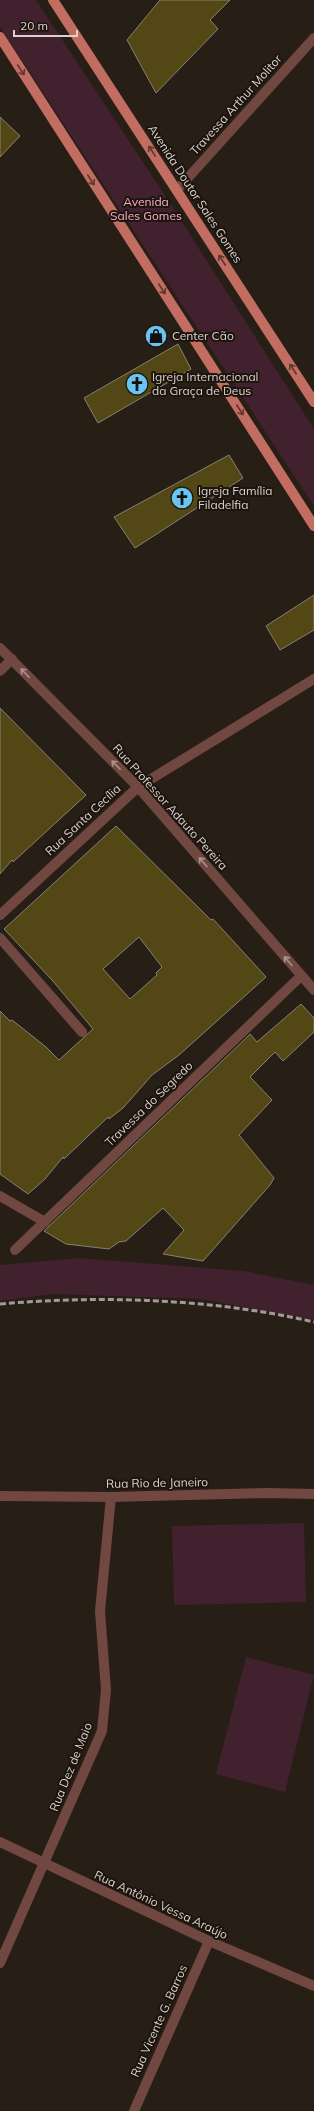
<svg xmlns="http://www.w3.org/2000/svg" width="314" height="2111" font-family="Mulish,sans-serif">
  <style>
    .green { fill: #41212e }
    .building { fill: #524715; stroke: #858274; fill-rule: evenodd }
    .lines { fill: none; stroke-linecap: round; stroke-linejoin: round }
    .minor { stroke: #714741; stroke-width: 10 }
    .major { stroke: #c16d61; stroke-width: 10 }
    .rail { stroke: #a29b95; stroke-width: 3; stroke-dasharray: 6 3; stroke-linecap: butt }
    .oneway { stroke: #5f382f }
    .oneway2 { stroke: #aa938e }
    .labels { text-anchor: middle; stroke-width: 4; stroke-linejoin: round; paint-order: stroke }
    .street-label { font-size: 12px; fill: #d8d2cd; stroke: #1d140d }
    .park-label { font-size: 12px; fill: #fcaecc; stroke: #1d140d }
    .poi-label { font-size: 12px; fill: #d8d2cd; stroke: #1d140d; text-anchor: start }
  </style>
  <rect width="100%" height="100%" fill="#271e16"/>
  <path class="green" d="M0,0H36L166,197L314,429V506L0,27Z
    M79,1258L243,1271L314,1285V1320L201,1299L53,1294L0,1301V1265Z
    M304,1523L306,1602L174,1605L172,1526Z
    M246,1657L314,1675L285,1792L216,1774Z"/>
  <path class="building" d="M160,0H230L210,20L218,29L156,93L127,40Z
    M0,117L20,136L0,157Z
    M178,344L191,369L98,423L84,398Z
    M229,455L243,478L135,548L114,517Z
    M314,595V630L280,650L266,626Z
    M0,708L86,795L13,862L12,860L0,874Z
    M116,826L211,920L213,919L266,977L179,1055L152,1075L123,1108L109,1119L108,1117L64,1159L63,1157L45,1179L28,1194L0,1174V1011L10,1021L12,1020L46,1047L59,1060L93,1029L52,980L4,929ZM139,937L162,967L156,973L157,975L130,999L103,969Z
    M301,1004L314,1018V1032L283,1061L275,1052L250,1077L272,1100L239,1135L274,1178L270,1185L203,1261L163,1254L184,1230L163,1208L126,1241L119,1242L109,1249L66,1244L44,1231L245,1039L250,1034L257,1042Z"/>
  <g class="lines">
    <path class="minor" d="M177,190L314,38
      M0,648L138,787L314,990
      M0,671L12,659
      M0,915L138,787L314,679
      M0,938L82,1032
      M0,1196L45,1222
      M15,1250L301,976
      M0,1496L111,1497L268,1493L314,1494
      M0,1842L209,1941L314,1986
      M0,1963L102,1731L106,1690L100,1611L111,1497
      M134,2111L209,1941"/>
    <path class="major" d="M53,0L314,402
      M0,37L314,526"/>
    <path class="rail" d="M0,1304C102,1295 215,1299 314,1322"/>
  </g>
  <defs><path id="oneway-shaft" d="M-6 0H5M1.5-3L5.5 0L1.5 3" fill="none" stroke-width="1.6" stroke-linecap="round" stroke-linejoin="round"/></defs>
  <g class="oneway">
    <use href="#oneway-shaft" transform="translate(21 70) rotate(57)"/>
    <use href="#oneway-shaft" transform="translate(152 151) rotate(-123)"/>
    <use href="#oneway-shaft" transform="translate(91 180) rotate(57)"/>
    <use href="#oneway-shaft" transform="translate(222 260) rotate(-123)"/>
    <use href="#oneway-shaft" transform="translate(162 289) rotate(57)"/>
    <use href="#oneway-shaft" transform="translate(293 369) rotate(-123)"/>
    <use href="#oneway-shaft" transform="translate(240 410) rotate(57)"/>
  </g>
  <g class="oneway2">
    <use href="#oneway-shaft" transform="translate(25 673) rotate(-135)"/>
    <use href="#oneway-shaft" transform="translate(116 765) rotate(-135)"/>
    <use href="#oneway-shaft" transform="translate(203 862) rotate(-131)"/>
    <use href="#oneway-shaft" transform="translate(288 961) rotate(-131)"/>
  </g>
  <defs>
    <g id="shop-disc" transform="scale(1.15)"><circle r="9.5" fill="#69c4f1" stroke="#1d140d"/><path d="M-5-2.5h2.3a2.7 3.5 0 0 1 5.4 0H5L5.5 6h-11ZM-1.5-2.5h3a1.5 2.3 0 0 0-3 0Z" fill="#111"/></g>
    <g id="church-disc" transform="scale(1.15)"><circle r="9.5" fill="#69c4f1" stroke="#1d140d"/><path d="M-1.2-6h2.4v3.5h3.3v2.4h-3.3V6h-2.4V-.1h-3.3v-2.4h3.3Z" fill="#111"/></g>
  </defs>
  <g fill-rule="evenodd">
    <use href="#shop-disc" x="156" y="336"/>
    <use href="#church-disc" x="137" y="384"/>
    <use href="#church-disc" x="182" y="498"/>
  </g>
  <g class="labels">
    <g class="street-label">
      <text transform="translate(236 105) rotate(-48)" y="4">Travessa Arthur Molitor</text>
      <text transform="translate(195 194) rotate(57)" y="4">Avenida Doutor Sales Gomes</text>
      <text transform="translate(170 807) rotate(48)" y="4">Rua Professor Adauto Pereira</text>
      <text transform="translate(83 820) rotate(-43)" y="4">Rua Santa Cecília</text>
      <text transform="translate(149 1104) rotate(-44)" y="4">Travessa do Segredo</text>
      <text transform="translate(157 1483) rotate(-1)" y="4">Rua Rio de Janeiro</text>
      <text transform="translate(71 1767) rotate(-68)" y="4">Rua Dez de Maio</text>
      <text transform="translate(161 1905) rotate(25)" y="4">Rua Antônio Vessa Araújo</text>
      <text transform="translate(159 2021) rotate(-66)" y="4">Rua Vicente G. Barros</text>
    </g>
    <g class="park-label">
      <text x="146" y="206">Avenida<tspan x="146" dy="14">Sales Gomes</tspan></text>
    </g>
    <g class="poi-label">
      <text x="172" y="340">Center Cão</text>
      <text x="152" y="381">Igreja Internacional<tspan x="152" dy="14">da Graça de Deus</tspan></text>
      <text x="198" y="495">Igreja Família<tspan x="198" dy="14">Filadelfia</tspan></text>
    </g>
  </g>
  <path d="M14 30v6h63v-6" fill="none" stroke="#d8d2cd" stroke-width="2"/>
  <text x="20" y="30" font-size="12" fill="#d8d2cd" stroke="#1d140d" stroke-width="3" paint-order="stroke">20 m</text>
</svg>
